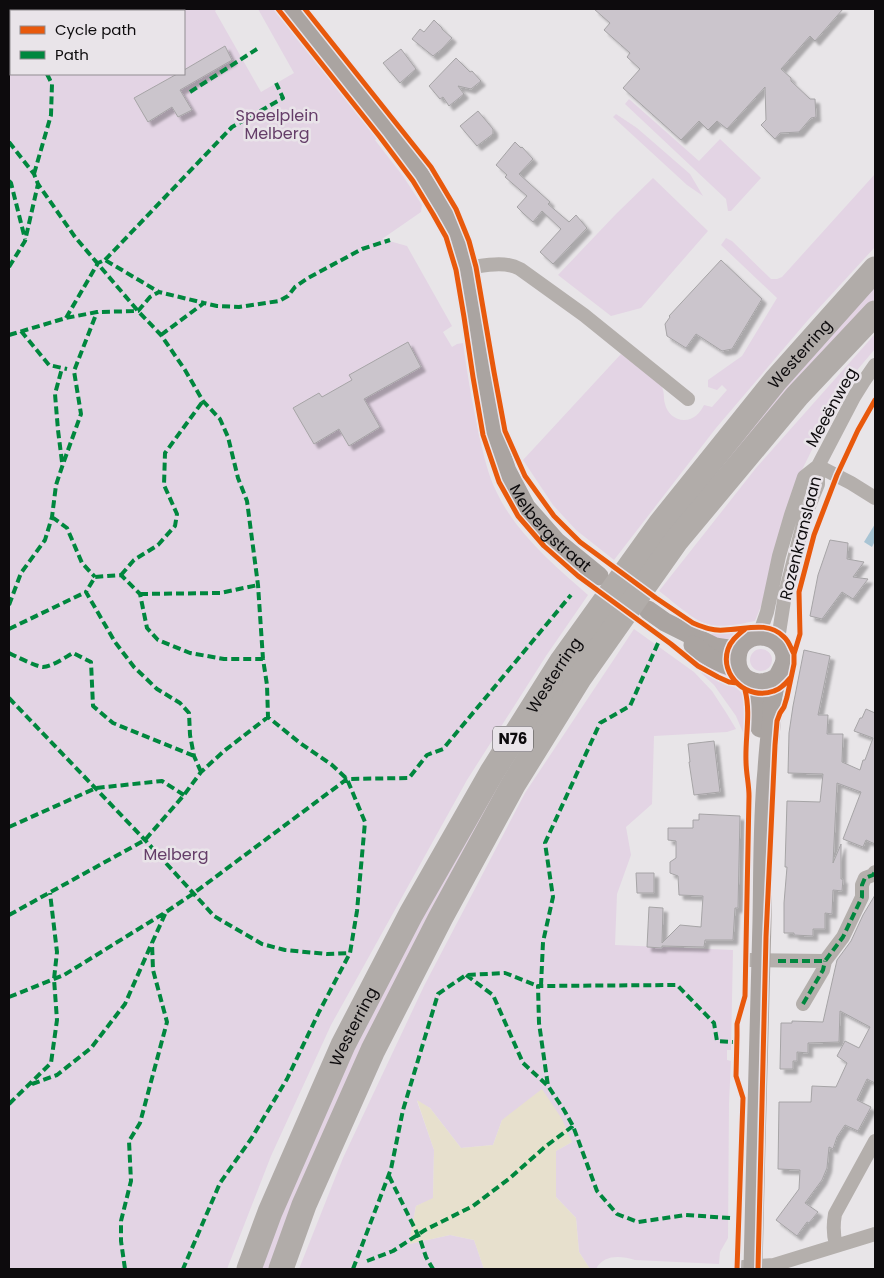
<svg xmlns="http://www.w3.org/2000/svg" width="884" height="1278" font-family="Poppins,sans-serif">
  <style>
    .green { fill: #e3d4e4; fill-rule: evenodd }
    .sand { fill: #e7e0cd }
    .water { fill: #a8c4d4 }
    .building { fill: #cbc5cc; stroke: #a6a4a6; filter: url(#shadow) }
    .lines { fill: none; stroke-linecap: round; stroke-linejoin: round }
    .street { stroke: #b4afac; stroke-width: 14 }
    .secondary { stroke: #aaa4a1; stroke-width: 19 }
    .highway { stroke: #b1aca9; stroke-width: 25 }
    .quiet { stroke: #00873e; stroke-width: 4; stroke-dasharray: 8 4; stroke-linecap: butt }
    .cycleway-casing { stroke: #e9e4e9; stroke-width: 8 }
    .cycleway { stroke: #e8590c; stroke-width: 5 }
    .labels { text-anchor: middle; stroke-width: 5; stroke-linejoin: round; paint-order: stroke }
    .shield { fill: #e9e4e9; stroke: #4f4c4f; stroke-width: 1 }
    .shield-label { font-size: 15px; font-weight: bold; fill: #0d0b0d }
    .park-label { font-size: 16px; fill: #653e69; stroke: #e9e4e9 }
    .street-label { font-size: 16px; fill: #0d0b0d; stroke: #e9e4e9 }
  </style>
  <defs>
    <filter id="shadow"><feDropShadow dx="4.5" dy="4.5" stdDeviation="1" flood-color="#0004"/></filter>
  </defs>
  <rect width="100%" height="100%" fill="#e8e5e8"/>
  <path class="green" d="M9,9H217L215,11L261,92L294,73L258,9H275L316,62L378,138L375,140L403,176L422,205L421,212L382,239L407,246L452,326L443,332L452,347L457,344L463,343C467,373 472,401 478,430C483,452 487,473 497,493C517,534 554,565 588,595L546,656L467,780L331,1025L271,1156L227,1269H9ZM11,11H184V74H11Z
    M629,99L699,161L720,139L761,178L731,211H728L726,199L625,104Z
    M616,114L637,128L690,174L703,196L687,185L613,117Z
    M875,174V247L808,320L716,428L614,560L576,530L553,505L523,460L621,354C634,364 650,374 661,386C665,391 663,397 665,404C667,413 675,420 684,420C694,420 700,413 704,405L712,407L727,390L722,385L717,390L708,387V380L742,356L777,298L721,245L726,238L732,241L771,279H777L782,277Z
    M653,178L708,231L641,308L611,316L558,275L616,214Z
    M875,284V299L681,514L724,459Z
    M875,334V349L858,369L837,399L799,476L761,606L755,621C740,624 720,629 704,623C691,618 671,600 659,591L756,468Z
    M634,629L694,672L712,691L727,714L736,729L727,732L654,736L652,804L626,827L631,855L617,894L615,945L733,950L731,1050H727V1060L731,1061L729,1103L728,1238L720,1252L719,1264L635,1260C621,1256 604,1254 596,1269H590L579,1252L576,1218L556,1197V1151L572,1142L502,1120L493,1145L461,1148L430,1108L417,1101L434,1150L433,1199L416,1206L409,1244L450,1235L474,1240L484,1269H299L343,1158L424,986L525,793Z
    M738,632L729,643L710,640L712,633Z
    M750 660a11 11 0 1 1 22 0a11 11 0 1 1-22 0Z
    M695,654L726,671L730,680C716,674 703,669 691,660Z
    M700,672C712,677 744,686 745,700C746,711 744,724 744,735L736,716L714,685Z
    M521,741L270,1269H259L287,1193L384,982Z"/>
  <path class="sand" d="M542,1089L562,1119L572,1142L556,1151V1197L576,1218L579,1252L590,1269H484L474,1240L450,1235L409,1244L416,1206L433,1198L434,1150L417,1100L430,1108L461,1148L493,1145L502,1120Z"/>
  <path class="water" d="M875,524V541L872,547L864,542Z"/>
  <path class="building" d="M594,9H843L815,41L810,36L781,69L791,78V81L810,99H815L816,117L811,118L799,132L780,133L775,139L761,125L766,120L765,87L727,129L717,121L708,130L699,121L681,140L623,88L640,69L627,57L630,53L604,30L610,23Z
    M434,20L442,28V29L452,38L442,49L433,56L412,39L420,29L424,32Z
    M225,46L232,60L180,90L192,110L178,117L172,107L148,122L134,98L177,74H184V70Z
    M401,49L416,69L400,83L383,63Z
    M456,58L470,72L472,71L481,81L471,89L458,86L464,94L449,106L443,97L440,99L429,86Z
    M478,111L493,129V134L477,146L460,126Z
    M515,142L521,148L522,147L533,159L519,174L550,202L548,204L569,222L576,215L587,228L553,264L540,252L561,229L542,211L533,222L524,214L517,207L527,196L505,177L507,175L496,165Z
    M721,260L762,299L732,349L722,351L696,334L686,348L667,336L665,324L670,317L669,316Z
    M408,342L421,367L364,399L380,427L349,446L339,429L314,444L293,408L319,393L322,397L352,380L349,375Z
    M830,540L848,543L847,559L864,562L853,577L868,579L853,599L842,592L822,619L810,616L818,575Z
    M804,650L830,656L818,715H828L827,734H843L842,762L860,770L863,760H865L873,738L854,731L860,718H862L866,709L875,713V844L866,840L863,847L843,839L861,792L837,783L833,863L841,844V879H843L842,891L833,890L832,914L825,913V929H813V936L794,935V933H784V903L787,867H785L787,801L820,802L823,774L788,773L789,733L793,706Z
    M714,741L720,792L694,795L689,762H690L688,744Z
    M699,814L740,816L738,908H735L733,940H705L704,947L662,946V948L647,947L649,907L663,908L662,943L680,925L701,927L703,896L679,895L678,876L670,873V862L676,858V841L668,840V828H693V820H699Z
    M636,873H654V893H637Z
    M875,895V1083L867,1079L857,1100L871,1107L858,1131L845,1125L837,1137L833,1149L829,1147L827,1168L822,1180L805,1203L818,1212L809,1223L807,1222L797,1236L776,1220L799,1189L800,1170L778,1169L779,1102H811L812,1086L836,1087L847,1063L837,1056L845,1041L859,1048L870,1027L840,1011L839,1042L808,1043V1053L797,1052V1061H793V1069H780L781,1023H792V1021L823,1022L837,960L851,941L863,915Z"/>
  <g class="lines">
    <path class="street" d="M466,268C483,266 504,260 520,269L584,315L688,399
      M818,466L851,483L875,498
      M759,635L767,612L779,556L791,515L804,477L818,466L854,397L864,381L875,365
      M778,643L779,633L785,594L805,516L818,484V466
      M750,960L825,961L843,937L862,897V885L865,878L873,875L875,872
      M803,1004L823,970L825,961
      M836,1245C833,1234 833,1225 835,1214L875,1141
      M743,1267L774,1265L875,1234"/>
    <g class="secondary">
      <path id="s1" d="M291,9L379,119L416,169L442,209L462,251L466,268L472,294L492,427L507,471L526,507L556,541L599,576"/>
      <path d="M648,610L665,622L715,647L728,649L739,648"/>
      <path d="M693,645C706,657 721,664 738,669"/>
      <path d="M750,681C760,701 762,705 760,728"/>
      <path d="M753,1269C756,1153 758,1037 762,921C763,871 762,820 767,770C768,752 770,735 772,717C772,709 772,699 774,691C775,686 776,680 778,676C782,668 787,662 784,652C778,635 756,631 743,643C740,646 739,648 738,652C732,679 757,691 778,677"/>
    </g>
    <g class="highway">
      <path id="s2" d="M249,1269L270,1212L343,1045L411,914L492,772L562,661L661,523L776,380L875,269"/>
      <path d="M281,1269L304,1205L373,1050L441,917L513,785L580,677L676,541L797,396L875,313"/>
    </g>
    <path class="quiet" d="M9,45L11,46
      M190,92L257,49
      M9,142L34,174L38,184L75,237L138,311L161,335L185,370L203,401L220,419L228,437L238,478L247,501L258,585L263,659L267,685L268,717L300,743L332,765L347,779L365,822L357,911L350,953L319,1012L287,1079L251,1139L220,1183L183,1269
      M34,174L51,115L52,84L47,74
      M9,181L11,183L25,239
      M105,260L232,127L283,98L276,83
      M9,267L25,241L38,184
      M66,318L98,263L105,260L159,292
      M21,331L49,365L67,369
      M9,335L66,318L97,312L138,311L150,297L159,292L204,303
      M161,335L204,303L217,306L239,307L279,301L288,296L295,287L308,278L362,249L390,240
      M62,462L58,430L55,394L62,368
      M52,517L67,528L82,563L95,577
      M121,575L134,560L158,545L175,526L177,514L164,485L165,453L203,401
      M140,594L220,593L258,585
      M9,605L21,573L45,540L52,517L56,485L63,464L81,414L74,371L97,312
      M9,629L86,592
      M9,653C15,656 37,667 43,667C53,666 64,658 73,653L91,662L93,706L113,723L194,756
      M9,698L145,840L214,916L262,944L285,950L327,954L350,953
      M201,772L194,756L190,735L189,713L180,703L157,689L134,667L115,642L86,592L95,577L121,575L140,594L147,628L158,640L190,653L224,659H263
      M9,827L96,788L162,781L184,795
      M9,915L145,840L184,795L201,772L224,751L268,717
      M778,961H825L843,937L862,897V885L865,878L873,875L875,872
      M466,975L493,995L523,1063L548,1086
      M541,986L543,942L553,897L545,843L600,723L630,706L659,641
      M9,997L64,975L166,912L194,893L347,779L409,778L427,755L443,749L571,595
      M803,1004L823,970L825,961
      M32,1084L57,1075L91,1048L125,1004L151,945
      M9,1104L51,1063L57,1020L54,979L57,952L50,893
      M389,1176L420,1239L426,1257L433,1269
      M730,1218L686,1215L638,1222L617,1214L597,1191L573,1126L564,1110L548,1086L539,1023L538,986L677,985L714,1023L717,1041L733,1042
      M367,1261L393,1251L425,1230L473,1206L510,1178L546,1146L573,1126
      M125,1269L121,1241V1221L131,1181L129,1141L140,1123L167,1022L153,970L152,943L166,912
      M353,1269L391,1169L403,1110L438,994L466,975L505,973L538,986"/>
    <g class="cycleway-casing">
      <path id="cycleway" d="M278,9L380,137L413,181L433,214L446,237L456,270L464,317L473,377L483,435L499,482L518,516L544,546L578,576L671,644L698,666L718,677L729,682L737,683
        M305,9L431,167L456,209L469,241L476,267L494,372L505,431L525,476L554,516L580,542L656,598L693,623C703,627 712,631 724,630C744,630 768,620 784,637C789,641 791,649 794,654
        M745,629C738,635 731,640 728,649C719,676 748,701 774,691C781,689 786,683 791,677
        M737,1269L743,1098L736,1076L737,1036V1024L745,996L749,796C749,784 746,773 746,761C745,738 751,713 745,690
        M758,1269L766,937L775,745L777,721L780,713L784,707L787,697L794,664V654L800,634L799,592L814,535L837,475L858,430L875,400"/>
    </g>
    <use href="#cycleway" class="cycleway"/>
  </g>
  <g class="labels">
    <rect class="shield" x="493" y="726.5" width="40" height="25" rx="4"/>
    <g class="shield-label">
      <text x="513" y="744">N76</text>
    </g>
    <g class="park-label">
      <text x="277" y="121">Speelplein<tspan x="277" dy="18">Melberg</tspan></text>
      <text x="176" y="860">Melberg</text>
    </g>
    <g class="street-label">
      <text dy="6" stroke="none"><textPath href="#s2" startOffset="1074">Westerring</textPath></text>
      <text transform="translate(831 407) rotate(-61)" y="6">Meeënweg</text>
      <text dy="6" stroke="none"><textPath href="#s1" startOffset="595">Melbergstraat</textPath></text>
      <text transform="translate(800 538) rotate(-76)" y="6">Rozenkranslaan</text>
      <text dy="6" stroke="none"><textPath href="#s2" startOffset="669">Westerring</textPath></text>
      <text dy="6" stroke="none"><textPath href="#s2" startOffset="264">Westerring</textPath></text>
    </g>
  </g>
  <rect width="884" height="1278" fill="none" stroke="#0d0b0d" stroke-width="20"/>
  <rect x="10" y="10" width="175" height="65" fill="#e9e4e9" stroke="#918d91"/>
  <rect x="20" y="26" width="25" height="8" fill="#e8590c" stroke="#918d91"/>
  <text x="55" y="35" font-size="15" fill="#0d0b0d">Cycle path</text>
  <rect x="20" y="51" width="25" height="8" fill="#00873e" stroke="#918d91"/>
  <text x="55" y="60" font-size="15" fill="#0d0b0d">Path</text>
</svg>
